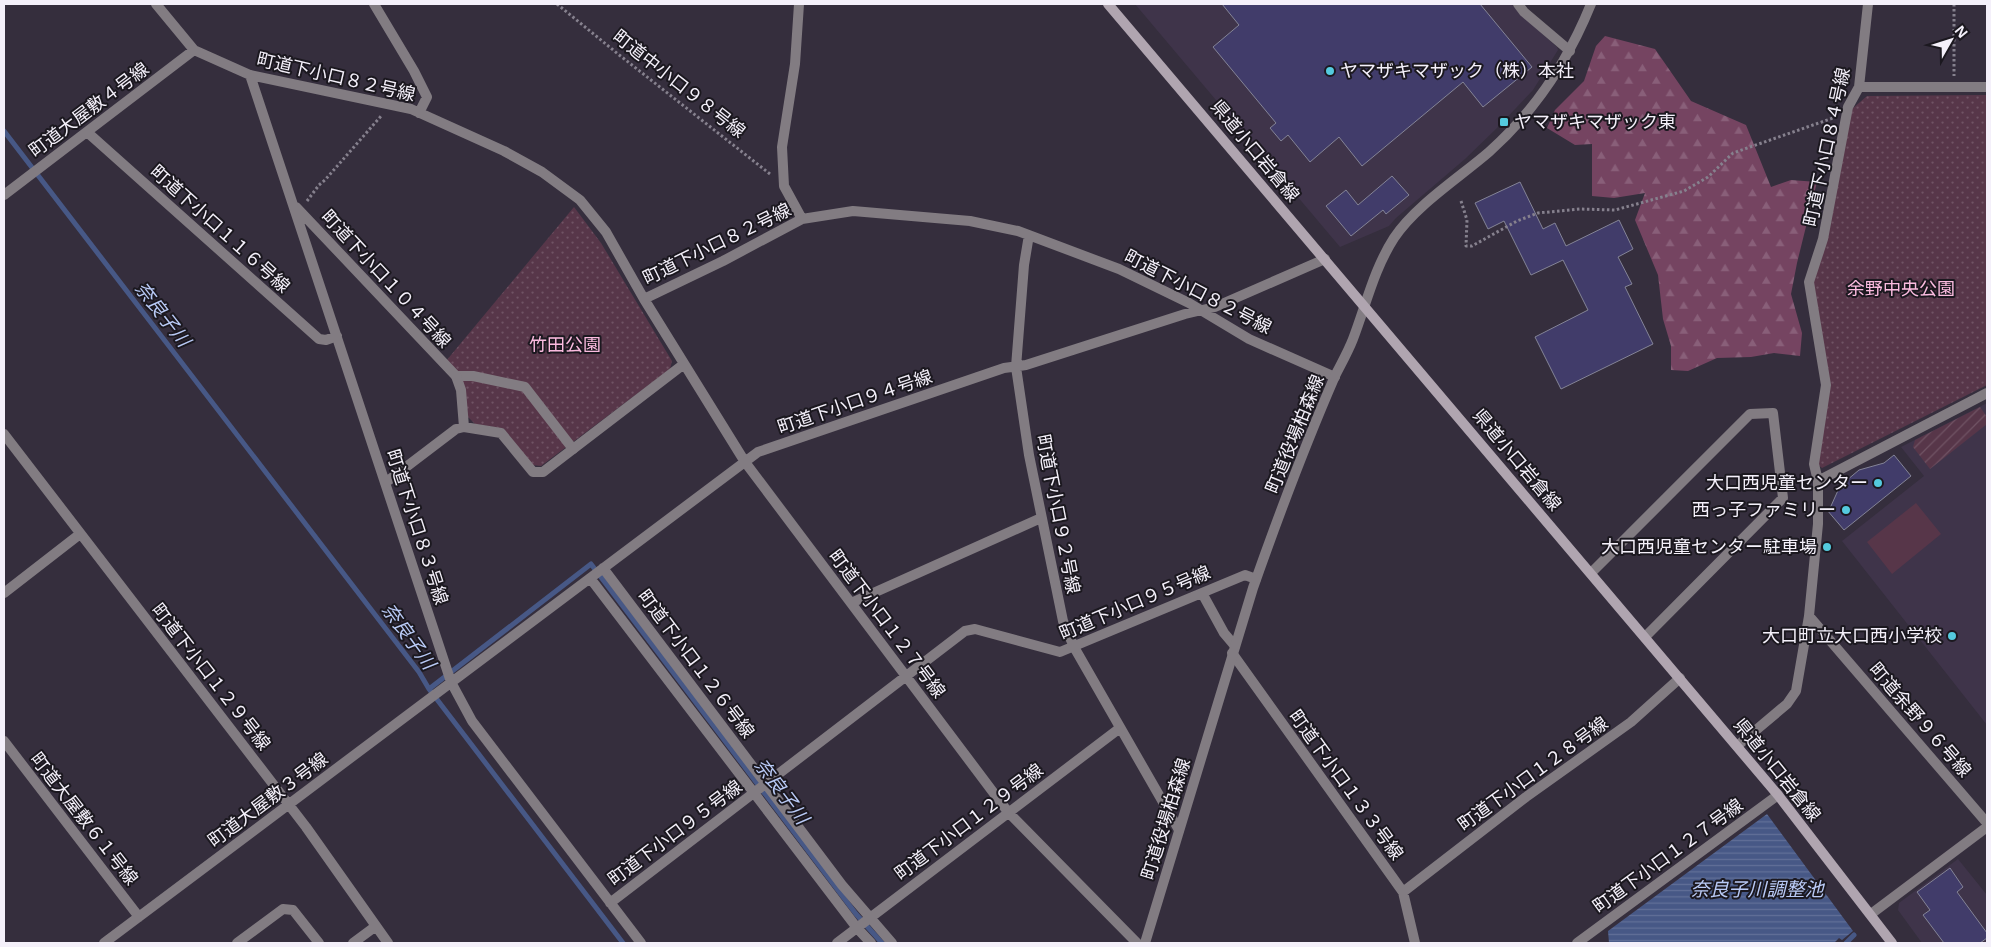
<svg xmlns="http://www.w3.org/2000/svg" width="1991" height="947" font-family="'Noto Sans','Noto Sans JP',sans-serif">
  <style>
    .built { fill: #3f344a }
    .grass { fill: url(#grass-dots) }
    .forest { fill: url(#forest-firs) }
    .garden { fill: url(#garden-furrows) }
    .pitch { fill: #573649 }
    .water { fill: url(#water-rules) }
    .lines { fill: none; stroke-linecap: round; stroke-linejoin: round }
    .stream { stroke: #475886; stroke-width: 5 }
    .building { fill: #413c6a; stroke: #848497 }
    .path { stroke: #86818e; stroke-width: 3; stroke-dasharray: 2.5 2.5; stroke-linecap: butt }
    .service { stroke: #827c82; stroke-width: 10 }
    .minor { stroke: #827c82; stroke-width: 10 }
    .tertiary { stroke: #827c82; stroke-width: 10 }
    .secondary { stroke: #b0a5b0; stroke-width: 10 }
    .poi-dot { fill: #54cade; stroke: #1b181f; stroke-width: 2 }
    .labels { text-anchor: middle; stroke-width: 4; stroke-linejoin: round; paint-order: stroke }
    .poi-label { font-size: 18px; fill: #f4f0fa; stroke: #1b181f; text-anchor: end }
    .street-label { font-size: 18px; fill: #f4f0fa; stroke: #1b181f }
    .park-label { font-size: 18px; fill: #fbbbdf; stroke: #1b181f }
    .water-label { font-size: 19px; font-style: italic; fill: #b9caf6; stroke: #1b181f }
  </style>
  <defs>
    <pattern id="grass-dots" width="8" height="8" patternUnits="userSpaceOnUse" patternTransform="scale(1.25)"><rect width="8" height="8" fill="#573649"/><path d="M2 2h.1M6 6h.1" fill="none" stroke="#705364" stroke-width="1.8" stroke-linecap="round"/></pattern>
    <pattern id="forest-firs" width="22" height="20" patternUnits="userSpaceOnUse" patternTransform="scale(1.25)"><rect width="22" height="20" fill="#754461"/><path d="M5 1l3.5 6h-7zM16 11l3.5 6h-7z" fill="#895f79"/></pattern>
    <pattern id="garden-furrows" width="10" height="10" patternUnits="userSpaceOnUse" patternTransform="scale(1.25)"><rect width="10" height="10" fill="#573649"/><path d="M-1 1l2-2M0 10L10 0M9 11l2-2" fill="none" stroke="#705364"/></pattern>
    <pattern id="water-rules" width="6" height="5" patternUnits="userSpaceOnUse" patternTransform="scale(1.25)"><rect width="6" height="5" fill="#475886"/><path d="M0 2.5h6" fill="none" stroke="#627098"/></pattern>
  </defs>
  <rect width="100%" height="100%" fill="#352e3d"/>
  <path class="built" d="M1135,4H1512L1520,14L1557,47L1558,50L1533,90L1496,129L1465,159L1396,218L1389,226L1340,247Z
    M1987,403V725L1842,541L1924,476L1901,447Z
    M1958,859L1987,895V943H1922L1898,910L1899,903Z"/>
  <path class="grass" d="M1987,95V385L1822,468L1817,464L1829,385L1812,283L1852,109L1867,96Z
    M574,207L601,243L672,361L670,369L541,466L532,465L504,429L475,424L467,416L446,361Z"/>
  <path class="forest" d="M1605,36L1655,49L1691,101L1746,125L1771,187L1791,180L1817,182L1797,263L1791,294L1802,333L1800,356L1774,353L1751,357L1717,358L1688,371L1671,370V346L1663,319L1658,275L1635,220L1645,193L1614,198L1592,196V144L1575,145L1547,128L1555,110L1584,81L1596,46Z"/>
  <path class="garden" d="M1980,407L1987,417V424L1930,469L1913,447L1915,440Z"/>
  <path class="pitch" d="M1916,503L1941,534L1892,574L1867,542Z"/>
  <path class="water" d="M1767,814L1853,931L1842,940L1839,938L1834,943H1609L1608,931Z"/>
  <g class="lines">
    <path class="stream" d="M4,131L419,672L429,689L623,943
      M429,689L591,564L856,914L882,943
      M1846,943L1854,935"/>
  </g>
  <path class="building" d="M1222,4H1480L1532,67L1483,107L1463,82L1362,166L1339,137L1310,162L1288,135L1281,141L1270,128L1276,123L1213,47L1239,25Z
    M1392,176L1409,195L1386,214L1383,210L1351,236L1326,206L1346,190L1358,205Z
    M1520,182L1543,229L1555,223L1566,246L1619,220L1633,249L1618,257L1632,284L1625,287L1653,344L1561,389L1535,337L1588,310L1563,260L1531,275L1504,221L1488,229L1475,203Z
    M1894,455L1911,476L1844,530L1827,510L1831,506L1840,486L1859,470L1884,463Z
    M1950,868L1963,887L1957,892L1987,933V938L1980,943H1944L1923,915L1930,910L1917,892Z"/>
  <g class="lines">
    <path class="path" d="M557,4L618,54L770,174
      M1954,4V76
      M307,201L319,185L325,180L382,115
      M1461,201L1467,220L1466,246H1472L1517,221L1538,213L1580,209L1615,210L1684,191L1708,177L1733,153L1833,118"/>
    <path class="service" d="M456,376H473L525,387L573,449"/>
    <path class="minor" d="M156,4L194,50L250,75L411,109L504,151L542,172L580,200L606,232L644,299L723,261L802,219L853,211L970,221L1018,231L1119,269L1189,303L1249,339L1335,377
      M374,4L414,71L427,97L419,113
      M799,4L795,64L782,147L784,186L802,219
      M1518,4L1524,12L1570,51
      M250,75L451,682L472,721L641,943
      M1859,87H1987
      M87,132L319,339L326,340L337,336
      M4,195L194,50
      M296,207L456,376L461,390L464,427
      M1029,235L1024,265L1016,367L1029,455L1063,621L1074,647L1179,830
      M644,299L745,462L1008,812L1137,943
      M4,434L306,827L388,943
      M1818,481L1987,393
      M385,483L456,429L464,427L501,433L533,472H543L684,364
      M603,568L842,885L892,943
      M1591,573L1750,414L1773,413L1783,498L1645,637
      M590,578L857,928L871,943
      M4,593L80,534
      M1202,593L1224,633L1235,646
      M851,603L1041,518
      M1809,616L1987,823
      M1232,653L1403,892L1415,943
      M4,741L139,917
      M1737,746L1787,704L1796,691L1809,616L1818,524V481L1814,464L1826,385L1809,282L1823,239L1848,107L1859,87L1868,4
      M1403,892L1526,797L1631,722L1680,678
      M610,903L965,631L975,629L1060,652L1245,575L1256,579
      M1871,914L1987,827
      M104,943L758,452L1004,368L1026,365L1185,314L1215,307L1325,259
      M237,943L283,909L293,910L319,943
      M353,943L376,926
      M837,943L1120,728
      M1577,943L1778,795"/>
    <path class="tertiary" d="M1145,943L1253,588C1278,517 1305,445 1335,376C1341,364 1348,352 1353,339C1366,305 1374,269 1394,238C1415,206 1460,177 1489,152C1535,111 1568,61 1591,4"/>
    <path class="secondary" d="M1108,4L1778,795L1892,943"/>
  </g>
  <g class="poi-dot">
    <circle cx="1330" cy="71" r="5"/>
    <rect x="1499" y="117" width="10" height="10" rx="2.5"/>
    <circle cx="1878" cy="483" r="5"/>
    <circle cx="1846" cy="510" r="5"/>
    <circle cx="1827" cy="547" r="5"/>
    <circle cx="1952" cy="636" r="5"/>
  </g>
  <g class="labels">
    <g class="poi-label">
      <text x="1340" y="77" text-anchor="start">ヤマザキマザック（株）本社</text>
      <text x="1514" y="128" text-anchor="start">ヤマザキマザック東</text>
      <text x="1868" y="489">大口西児童センター</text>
      <text x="1836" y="516">西っ子ファミリー</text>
      <text x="1817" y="553">大口西児童センター駐車場</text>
      <text x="1942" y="642">大口町立大口西小学校</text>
    </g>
    <g class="street-label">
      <text transform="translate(336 77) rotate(13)" y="6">町道下小口８２号線</text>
      <text transform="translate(679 84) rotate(38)" y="6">町道中小口９８号線</text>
      <text transform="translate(89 110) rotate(-37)" y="6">町道大屋敷４号線</text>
      <text transform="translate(1827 147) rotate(-78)" y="6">町道下小口８４号線</text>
      <text transform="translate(1255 151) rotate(50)" y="6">県道小口岩倉線</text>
      <text transform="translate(220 229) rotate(42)" y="6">町道下小口１１６号線</text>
      <text transform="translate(717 244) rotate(-26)" y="6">町道下小口８２号線</text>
      <text transform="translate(386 279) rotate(47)" y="6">町道下小口１０４号線</text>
      <text transform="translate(1198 292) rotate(27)" y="6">町道下小口８２号線</text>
      <text transform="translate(855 402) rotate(-19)" y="6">町道下小口９４号線</text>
      <text transform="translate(1295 434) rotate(-68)" y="6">町道役場柏森線</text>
      <text transform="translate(1517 460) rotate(50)" y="6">県道小口岩倉線</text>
      <text transform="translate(1058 514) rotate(79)" y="6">町道下小口９２号線</text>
      <text transform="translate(417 527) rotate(72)" y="6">町道下小口８３号線</text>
      <text transform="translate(1135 603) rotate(-23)" y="6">町道下小口９５号線</text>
      <text transform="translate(887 624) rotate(53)" y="6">町道下小口１２７号線</text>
      <text transform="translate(696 664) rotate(53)" y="6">町道下小口１２６号線</text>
      <text transform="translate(211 677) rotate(52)" y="6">町道下小口１２９号線</text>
      <text transform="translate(1920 720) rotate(49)" y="6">町道余野９６号線</text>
      <text transform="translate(1777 770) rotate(51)" y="6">県道小口岩倉線</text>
      <text transform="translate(1533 774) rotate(-36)" y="6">町道下小口１２８号線</text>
      <text transform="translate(1346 785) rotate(54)" y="6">町道下小口１３３号線</text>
      <text transform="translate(268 800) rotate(-37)" y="6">町道大屋敷３号線</text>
      <text transform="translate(84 819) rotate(52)" y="6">町道大屋敷６１号線</text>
      <text transform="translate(1166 819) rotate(-73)" y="6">町道役場柏森線</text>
      <text transform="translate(969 822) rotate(-37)" y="6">町道下小口１２９号線</text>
      <text transform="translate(675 833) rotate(-37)" y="6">町道下小口９５号線</text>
      <text transform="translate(1668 856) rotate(-36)" y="6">町道下小口１２７号線</text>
    </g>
    <g class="park-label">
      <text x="1901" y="295">余野中央公園</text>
      <text x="565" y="351">竹田公園</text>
    </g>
    <g class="water-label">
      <text transform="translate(163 314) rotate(52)" y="7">奈良子川</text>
      <text transform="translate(409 636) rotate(54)" y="7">奈良子川</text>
      <text transform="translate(782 791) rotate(53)" y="7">奈良子川</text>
      <text x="1757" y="896">奈良子川調整池</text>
    </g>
  </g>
  <rect width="1991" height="947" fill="none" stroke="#f4f0fa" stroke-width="10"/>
  <g transform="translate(1951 40) rotate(51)" stroke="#1b181f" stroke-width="4" paint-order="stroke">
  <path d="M0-4L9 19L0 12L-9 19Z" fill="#f4f0fa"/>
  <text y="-8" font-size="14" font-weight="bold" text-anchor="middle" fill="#f4f0fa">N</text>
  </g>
</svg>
